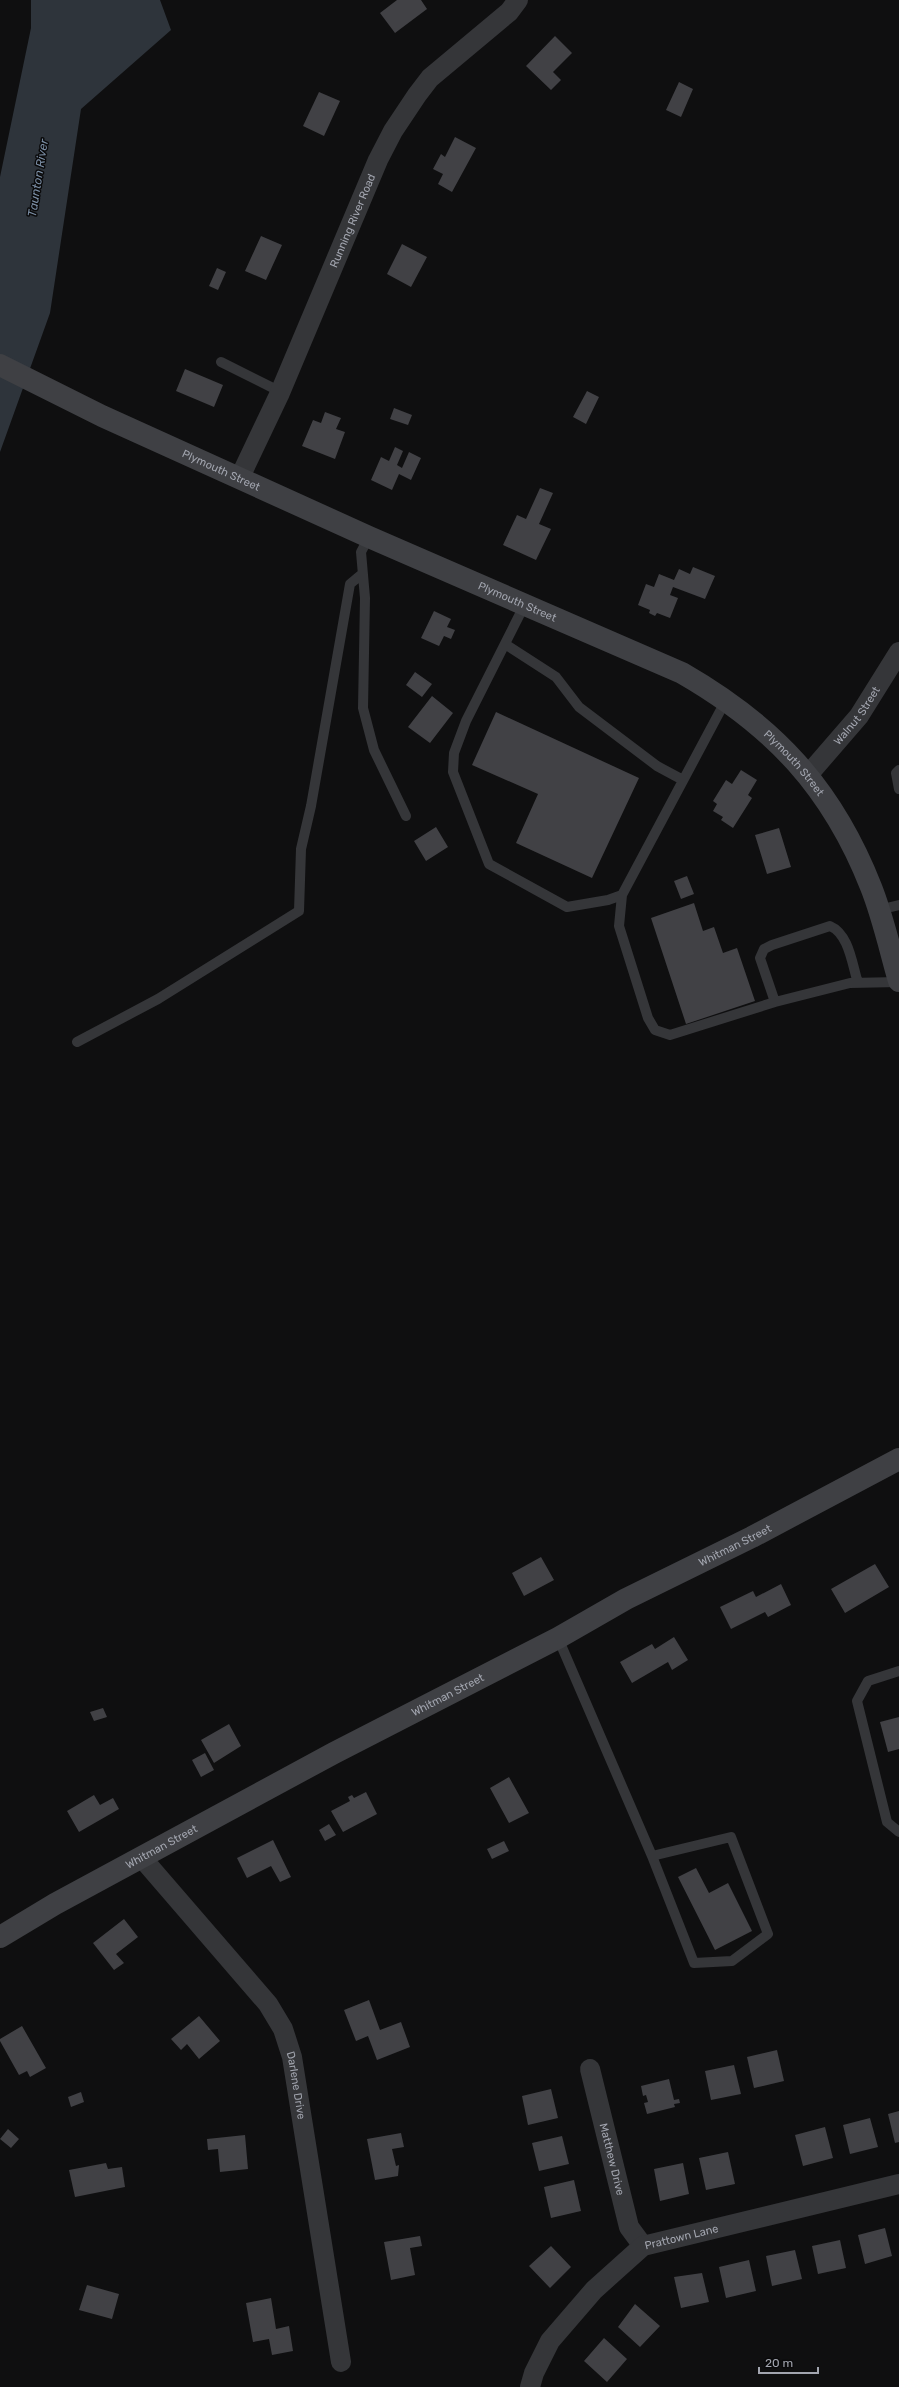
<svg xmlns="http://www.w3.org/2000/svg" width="899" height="2387" font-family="Rubik,sans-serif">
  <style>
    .water { fill: #2e343b }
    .building { fill: #414145 }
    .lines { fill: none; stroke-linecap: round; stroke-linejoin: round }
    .lane { stroke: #353639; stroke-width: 10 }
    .street { stroke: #353639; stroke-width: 20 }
    .secondary { stroke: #3f4044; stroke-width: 22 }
    .labels { text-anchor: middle; stroke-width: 3; stroke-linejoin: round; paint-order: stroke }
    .street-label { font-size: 11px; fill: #a2a5af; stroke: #0a0a0b }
    .water-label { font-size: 12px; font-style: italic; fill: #7c8fa6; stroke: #0a0a0b }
  </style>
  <rect width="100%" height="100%" fill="#0f0f10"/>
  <path class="water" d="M31,0H160L171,30L81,109L50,313L0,452V177L31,28Z"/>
  <path class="building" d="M397,0H421L427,9L395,33L380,13Z
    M555,36L572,53L553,72L561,80L551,90L526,66Z
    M679,82L693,89L681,117L666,110Z
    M319,92L340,101L324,136L303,126Z
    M455,137L476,148L452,192L438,184L443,174L433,169L441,154L445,157Z
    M261,236L282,245L266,280L245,271Z
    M402,244L427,257L411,287L387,274Z
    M217,268L226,272L218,290L209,286Z
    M185,369L223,385L214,407L176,391Z
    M587,391L599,397L586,424L573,417Z
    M394,408L412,415L408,425L390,419Z
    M325,412L341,418L336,429L345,432L335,459L302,446L313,420L321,423Z
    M395,447L403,451L397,465L402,468L409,452L421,458L411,480L399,474L392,490L371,480L381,457L389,461Z
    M540,488L553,493L539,524L551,529L536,560L503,545L517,515L526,519Z
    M693,567L715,576L705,599L673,587L670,595L678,598L670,618L657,613L655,616L649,613L650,610L638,605L646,584L654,587L659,574L674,580L679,569L690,574Z
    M434,611L451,619L447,627L455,630L451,639L444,636L439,646L421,638Z
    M415,672L432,684L422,697L406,685Z
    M432,696L453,713L430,743L408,727Z
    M496,712L639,778L592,878L516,843L538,794L472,765Z
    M741,770L757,780L748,795L752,798L733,828L721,820L723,817L713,811L717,804L713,801L726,780L732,784Z
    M436,827L448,847L426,861L414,841Z
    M779,828L791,867L767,874L755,835Z
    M687,876L694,894L681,899L674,881Z
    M694,903L703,931L714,927L723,953L737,948L755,1001L686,1024L651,918Z
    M541,1557L554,1580L524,1596L512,1573Z
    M875,1564L889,1587L845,1613L831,1589Z
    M781,1584L791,1605L768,1617L765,1612L731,1629L720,1607L753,1591L756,1597Z
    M674,1637L688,1660L672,1670L668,1662L632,1683L620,1662L652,1644L655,1649Z
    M103,1708L107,1717L94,1721L90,1712Z
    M899,1717V1749L888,1752L880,1722Z
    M229,1724L241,1746L214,1763L201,1740Z
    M205,1753L214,1770L201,1777L192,1760Z
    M509,1777L529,1813L509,1823L490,1788Z
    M366,1792L377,1814L343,1832L331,1811L350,1801L348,1797L352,1795L354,1798Z
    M94,1795L100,1805L113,1798L119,1809L79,1832L67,1811Z
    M329,1824L336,1835L325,1841L319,1830Z
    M273,1840L291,1877L280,1882L271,1866L247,1878L237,1858Z
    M504,1841L509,1851L492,1859L487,1849Z
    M696,1868L709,1893L728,1883L752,1931L715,1950L678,1877Z
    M124,1919L138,1937L116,1954L124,1963L114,1970L93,1943Z
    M369,2000L380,2030L401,2022L410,2047L377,2060L368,2036L356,2041L344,2010Z
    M199,2016L220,2041L199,2059L187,2044L181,2050L171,2039Z
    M22,2026L46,2068L30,2077L27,2071L19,2075L0,2041V2039Z
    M777,2050L784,2081L754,2088L747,2057Z
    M734,2065L741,2094L711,2100L705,2071Z
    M669,2079L674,2100L679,2099L680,2103L674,2104L675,2107L647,2114L644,2103L648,2102L646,2095L643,2096L641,2086Z
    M551,2089L558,2118L528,2125L522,2096Z
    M81,2092L84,2102L71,2107L68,2097Z
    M899,2111V2142L895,2143L888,2114Z
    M870,2118L878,2147L850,2154L843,2125Z
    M825,2127L833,2158L803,2166L795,2135Z
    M8,2129L19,2139L11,2148L0,2139Z
    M401,2133L404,2147L392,2149L396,2166L399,2165L398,2176L375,2180L367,2139Z
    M245,2135L248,2169L220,2172L218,2149L208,2150L207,2139Z
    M562,2136L569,2164L539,2171L532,2143Z
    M728,2152L735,2184L706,2190L699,2158Z
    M106,2163L108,2169L122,2167L125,2187L75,2197L69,2170Z
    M683,2163L689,2194L660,2201L654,2169Z
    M574,2180L581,2211L551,2218L544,2187Z
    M885,2228L892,2256L865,2264L858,2235Z
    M420,2236L422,2246L410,2248L415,2275L391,2280L384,2242Z
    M840,2240L846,2268L818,2274L812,2246Z
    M551,2246L571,2267L550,2288L529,2266Z
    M795,2250L802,2279L772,2286L766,2256Z
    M749,2260L756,2291L726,2298L719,2267Z
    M702,2273L709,2302L681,2308L674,2277Z
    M87,2285L119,2294L112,2319L79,2310Z
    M271,2298L276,2329L289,2326L293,2351L272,2355L269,2339L253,2342L246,2303Z
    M635,2304L660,2326L640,2347L618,2327Z
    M604,2338L627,2359L607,2382L584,2361Z"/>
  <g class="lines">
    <path class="lane" d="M221,362L281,392
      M369,537L361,552L365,598L363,708L374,750L406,816
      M525,604L466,721L454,753L453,772L489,864L567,907L608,900L622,895
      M505,644L556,677L579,707L657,766L683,780
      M726,700L622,895L619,926L648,1018L655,1030L670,1035L775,1002
      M899,770L896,773L899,789
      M878,910L899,905
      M858,983C852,964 849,934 830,926L772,945L764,949L760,958L775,1002L850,983L899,982
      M77,1042L158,999L299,911L301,849L311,806L350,584L362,574
      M558,1638L652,1856L694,1963L732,1961L768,1934L731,1837L652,1856
      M899,1671L868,1681L857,1701L887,1822L899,1832"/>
    <g class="street">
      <path id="s1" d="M240,477L279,395L378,160L393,131L417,95L430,78L509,12L518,0"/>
      <path id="s2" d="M808,775L859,716L899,652"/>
      <path id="s3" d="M142,1858L268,2004L283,2029L292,2057L341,2362"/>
      <path id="s4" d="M590,2069L629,2227L643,2246"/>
      <path id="s5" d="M530,2387L534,2373L550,2341L594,2290L643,2246L899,2184"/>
    </g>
    <g class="secondary">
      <path id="s6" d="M0,365L102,416L369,537L682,673C774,726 832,788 871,887C883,917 890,950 899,981"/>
      <path id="s7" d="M0,1937L55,1904L334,1753L558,1638L626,1599L752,1537L899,1459"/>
    </g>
  </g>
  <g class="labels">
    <g class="street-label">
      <text dy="4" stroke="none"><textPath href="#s1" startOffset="280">Running River Road</textPath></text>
      <text dy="4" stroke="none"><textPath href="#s6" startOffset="245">Plymouth Street</textPath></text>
      <text dy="4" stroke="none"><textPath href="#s6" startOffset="569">Plymouth Street</textPath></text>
      <text dy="4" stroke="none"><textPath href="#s2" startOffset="77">Walnut Street</textPath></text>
      <text dy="4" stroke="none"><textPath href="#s6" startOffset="893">Plymouth Street</textPath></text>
      <text dy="4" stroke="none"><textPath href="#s7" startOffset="833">Whitman Street</textPath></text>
      <text dy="4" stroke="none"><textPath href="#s7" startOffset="509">Whitman Street</textPath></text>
      <text dy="4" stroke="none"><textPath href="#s7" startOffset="185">Whitman Street</textPath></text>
      <text dy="4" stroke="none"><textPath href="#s3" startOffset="280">Darlene Drive</textPath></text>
      <text dy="4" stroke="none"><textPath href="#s4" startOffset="93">Matthew Drive</textPath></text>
      <text dy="4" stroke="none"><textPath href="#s5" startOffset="223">Prattown Lane</textPath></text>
    </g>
    <g class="water-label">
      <text transform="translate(38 178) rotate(-81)" y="4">Taunton River</text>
    </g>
  </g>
  <path d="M759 2367v6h59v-6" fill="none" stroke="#a2a5af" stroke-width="2"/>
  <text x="765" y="2367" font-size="12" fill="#a2a5af" stroke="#0a0a0b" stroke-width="3" paint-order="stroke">20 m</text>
</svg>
